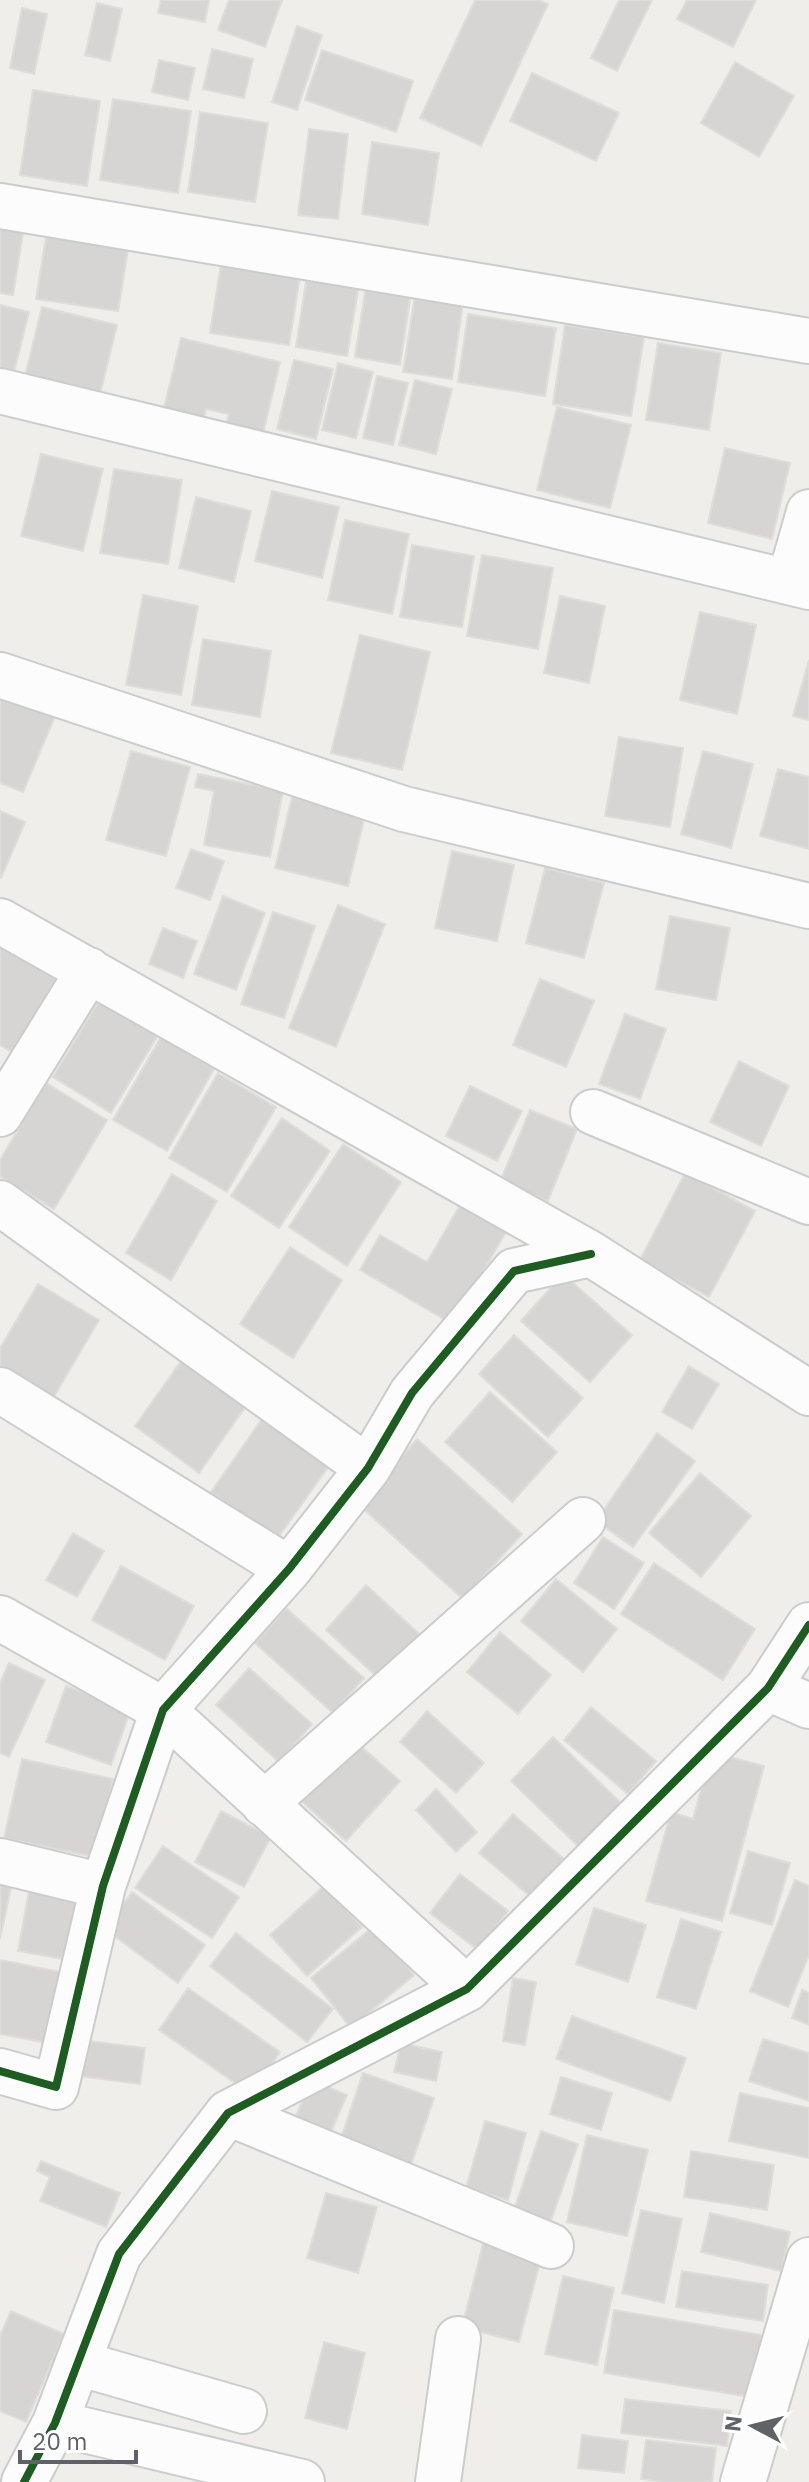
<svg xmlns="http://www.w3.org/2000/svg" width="809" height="2482" font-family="'IBM Plex Sans',sans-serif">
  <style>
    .building { fill: #d6d5d3; stroke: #deddd9; stroke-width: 2 }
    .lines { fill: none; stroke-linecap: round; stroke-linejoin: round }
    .street-casing { stroke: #cbcccc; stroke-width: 48 }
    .street { stroke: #fdfcfc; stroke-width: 44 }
    .cycleway-casing { stroke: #fff; stroke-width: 13 }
    .cycleway { stroke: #1b5e20; stroke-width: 8 }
  </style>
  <rect width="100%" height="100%" fill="#efeeea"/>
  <path class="building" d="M161,0H209L205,22L158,13Z
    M229,0H282L265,47L218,30Z
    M475,0H539L548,4L481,146L420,118Z
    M619,0H652L617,71L591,58Z
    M687,0H756L733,47L677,19Z
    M97,3L122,9L110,61L85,55Z
    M22,8L47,14L34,74L10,68Z
    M297,26L322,35L297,110L272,102Z
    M212,49L253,59L244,98L203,89Z
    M322,50L413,81L396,132L305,100Z
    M159,60L195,68L188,100L152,92Z
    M735,62L794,96L759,157L701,123Z
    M532,73L619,113L596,161L510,121Z
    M33,90L100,101L87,186L20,175Z
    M113,99L191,111L178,193L100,180Z
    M200,112L268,123L255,202L188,192Z
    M309,129L348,134L338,219L298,215Z
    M372,142L439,153L428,225L362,214Z
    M0,222L24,226L13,295L0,293Z
    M47,231L129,244L118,311L36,299Z
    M222,258L301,270L289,345L210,333Z
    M308,269L360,278L347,356L296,347Z
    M366,286L411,293L400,365L355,357Z
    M415,295L463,303L452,379L403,372Z
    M0,305L29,312L14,372L0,369Z
    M42,307L117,325L99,399L24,380Z
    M468,314L556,328L545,396L458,382Z
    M565,325L644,337L631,416L553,404Z
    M181,338L280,362L263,434L226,425L229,414L206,409L203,422L163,412Z
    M658,343L721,353L709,430L646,420Z
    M294,360L333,369L316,439L277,429Z
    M338,363L373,372L356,438L322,430Z
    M377,376L408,383L393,445L363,438Z
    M415,380L452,389L436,454L399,445Z
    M557,407L631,425L610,508L537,490Z
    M725,448L790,463L772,539L708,523Z
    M41,454L103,469L83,551L21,536Z
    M114,469L182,480L168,564L100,553Z
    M272,491L339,507L322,578L255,561Z
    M196,497L251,511L234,582L179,568Z
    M345,520L409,534L392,614L328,600Z
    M412,545L474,556L462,627L400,617Z
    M482,555L553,568L538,649L467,636Z
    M143,595L198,606L181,695L126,685Z
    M560,596L605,606L589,683L544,673Z
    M700,612L756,625L737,714L680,700Z
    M360,635L430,652L402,770L331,753Z
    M203,639L271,651L260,717L192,705Z
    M809,660V720L793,716Z
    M0,690L56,714L23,792L0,783Z
    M619,737L683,748L670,827L605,816Z
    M131,751L190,767L166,856L106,840Z
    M703,751L753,764L731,848L681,834Z
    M778,769L809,777V849L760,836Z
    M198,774L283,791L270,857L204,845L214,791L195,787Z
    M292,797L365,815L348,886L275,868Z
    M0,811L25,822L1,878H0Z
    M191,849L224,861L210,900L176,888Z
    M452,851L514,865L497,941L435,928Z
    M545,868L604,883L584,958L526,943Z
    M223,896L265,913L236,990L194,974Z
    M338,905L385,924L336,1047L289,1028Z
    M273,912L315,926L284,1018L241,1004Z
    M670,916L730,928L716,1000L656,989Z
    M163,928L197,941L183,978L149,964Z
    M2,945L59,981L13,1053L0,1045V948Z
    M540,979L594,1001L566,1067L513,1045Z
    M100,999L158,1035L111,1113L53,1077Z
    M625,1014L666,1029L640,1099L599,1084Z
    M161,1037L214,1069L167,1151L113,1120Z
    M739,1061L789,1086L761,1146L710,1122Z
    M218,1073L276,1107L227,1192L169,1158Z
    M46,1083L107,1120L54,1209L0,1176V1160Z
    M470,1086L522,1111L497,1161L446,1136Z
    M530,1110L577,1129L548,1201L500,1182Z
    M282,1118L330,1151L279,1228L231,1196Z
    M343,1144L401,1182L347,1266L289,1227Z
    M685,1173L755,1211L709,1297L640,1260Z
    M172,1174L217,1201L171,1280L126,1253Z
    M466,1195L512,1222L452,1324L360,1270L380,1235L427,1262Z
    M290,1247L342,1280L293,1358L240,1324Z
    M563,1274L632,1335L590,1382L521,1321Z
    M38,1284L99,1320L49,1405L0,1376V1348Z
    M514,1335L583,1398L548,1437L479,1374Z
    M182,1360L246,1406L199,1473L135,1426Z
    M689,1366L719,1384L692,1429L662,1412Z
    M490,1392L557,1452L512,1502L445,1442Z
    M264,1416L331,1463L277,1539L211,1492Z
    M657,1433L695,1461L633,1547L596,1521Z
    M417,1439L522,1534L463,1599L359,1505Z
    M700,1473L751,1516L701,1577L649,1533Z
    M73,1533L104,1551L77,1597L46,1580Z
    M603,1537L644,1563L614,1609L574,1583Z
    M654,1563L755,1629L723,1680L621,1614Z
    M121,1566L194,1606L165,1660L92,1620Z
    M556,1579L617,1629L583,1672L521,1621Z
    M366,1585L424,1638L384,1683L326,1630Z
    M286,1608L364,1678L333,1713L255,1643Z
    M500,1632L551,1675L518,1714L467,1672Z
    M9,1663L45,1680L9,1757L0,1753V1683Z
    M249,1668L312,1724L279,1762L216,1705Z
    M66,1686L131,1709L111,1765L46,1742Z
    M591,1707L656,1761L628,1794L564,1740Z
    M427,1711L484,1763L456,1793L400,1742Z
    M553,1737L621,1803L579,1847L511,1781Z
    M354,1740L400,1781L346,1841L300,1800Z
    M711,1752L764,1766L722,1921L646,1901L671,1812L693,1819Z
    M22,1759L113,1779L95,1857L4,1838Z
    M436,1789L477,1832L456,1852L416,1810Z
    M221,1811L271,1837L244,1887L195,1862Z
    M513,1814L564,1859L531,1897L479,1853Z
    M163,1846L239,1897L212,1938L135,1888Z
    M748,1851L790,1863L772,1925L730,1913Z
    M0,1865L15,1869L0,1939Z
    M460,1874L508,1911L478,1950L430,1913Z
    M795,1880L809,1886V1955L788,2007L750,1991Z
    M325,1885L362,1927L307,1976L270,1935Z
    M29,1891L85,1902L74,1961L18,1951Z
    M132,1892L205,1945L178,1983L105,1929Z
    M594,1908L646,1925L628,1982L576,1964Z
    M681,1919L721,1932L696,2009L657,1997Z
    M374,1926L414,1975L351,2028L311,1978Z
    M236,1933L333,2009L307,2042L210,1966Z
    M0,1960L61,1972L47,2043L0,2034Z
    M513,1978L536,1982L525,2045L503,2041Z
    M188,1988L280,2052L251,2094L159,2030Z
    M802,1990L809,1993V2025L792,2018Z
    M572,2016L686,2058L670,2101L556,2059Z
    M763,2039L809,2053V2101L749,2081Z
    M81,2040L145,2048L140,2084L77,2076Z
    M401,2043L442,2052L436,2081L394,2072Z
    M363,2073L434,2098L410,2168L339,2144Z
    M561,2077L612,2093L601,2130L550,2114Z
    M311,2080L347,2095L329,2136L294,2121Z
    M740,2093L809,2108V2158L729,2141Z
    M485,2121L526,2133L508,2200L466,2188Z
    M541,2131L578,2144L550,2223L514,2210Z
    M587,2135L648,2150L627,2236L567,2222Z
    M691,2151L774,2165L767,2210L684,2197Z
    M41,2161L120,2193L106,2227L40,2201L50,2177L37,2171Z
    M326,2193L377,2207L358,2273L307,2258Z
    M641,2210L682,2219L664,2303L622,2293Z
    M710,2213L790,2232L781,2271L701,2252Z
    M485,2236L543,2251L519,2342L462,2327Z
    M682,2271L768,2285L763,2321L676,2307Z
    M563,2276L614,2288L597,2365L545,2354Z
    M614,2310L762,2335L751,2397L604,2373Z
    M11,2311L64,2334L26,2422L0,2411V2336Z
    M324,2342L365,2353L347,2429L305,2418Z
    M625,2399L731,2411L727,2446L621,2433Z
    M582,2435L628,2441L624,2473L578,2468Z
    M646,2440L716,2448L712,2482H663L641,2479Z"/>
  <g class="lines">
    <g class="street-casing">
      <path id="street" d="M0,206L809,341
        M0,391L809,587
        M789,582L809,512
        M0,675L404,809L809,906
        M0,921L591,1254L809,1393
        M593,1112L809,1202
        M0,1114L89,970
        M0,1203L368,1468
        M0,1390L289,1569
        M0,1618L163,1710L467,1989
        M768,1688L809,1706
        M264,1804L583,1520
        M0,1861L103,1886
        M0,2071L56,2087L103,1886L163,1710L289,1569L368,1468L412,1393L514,1271L591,1254
        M228,2113L551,2246
        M78,2363L244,2411
        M55,2423L302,2482
        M24,2482L55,2423L119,2254L228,2113L467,1989L768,1688L809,1625
        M438,2482L458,2339
        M743,2482L809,2260"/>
    </g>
    <use href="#street" class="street"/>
    <g class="cycleway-casing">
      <path id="cycleway" d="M0,2071L56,2087L103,1886L163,1710L289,1569L368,1468L412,1393L514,1271L591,1254
        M24,2482L55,2423L119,2254L228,2113L467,1989L768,1688L809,1625"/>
    </g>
    <use href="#cycleway" class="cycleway"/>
  </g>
  <g transform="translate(753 2426) rotate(277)" stroke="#ffffff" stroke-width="6" paint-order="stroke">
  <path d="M0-6L14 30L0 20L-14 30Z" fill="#5f6368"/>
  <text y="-12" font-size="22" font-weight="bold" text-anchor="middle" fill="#5f6368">N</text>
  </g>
  <path d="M20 2450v12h116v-12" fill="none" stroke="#5f6368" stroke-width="4"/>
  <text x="32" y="2450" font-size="24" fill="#5f6368" stroke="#ffffff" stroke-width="6" paint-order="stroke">20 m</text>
</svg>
